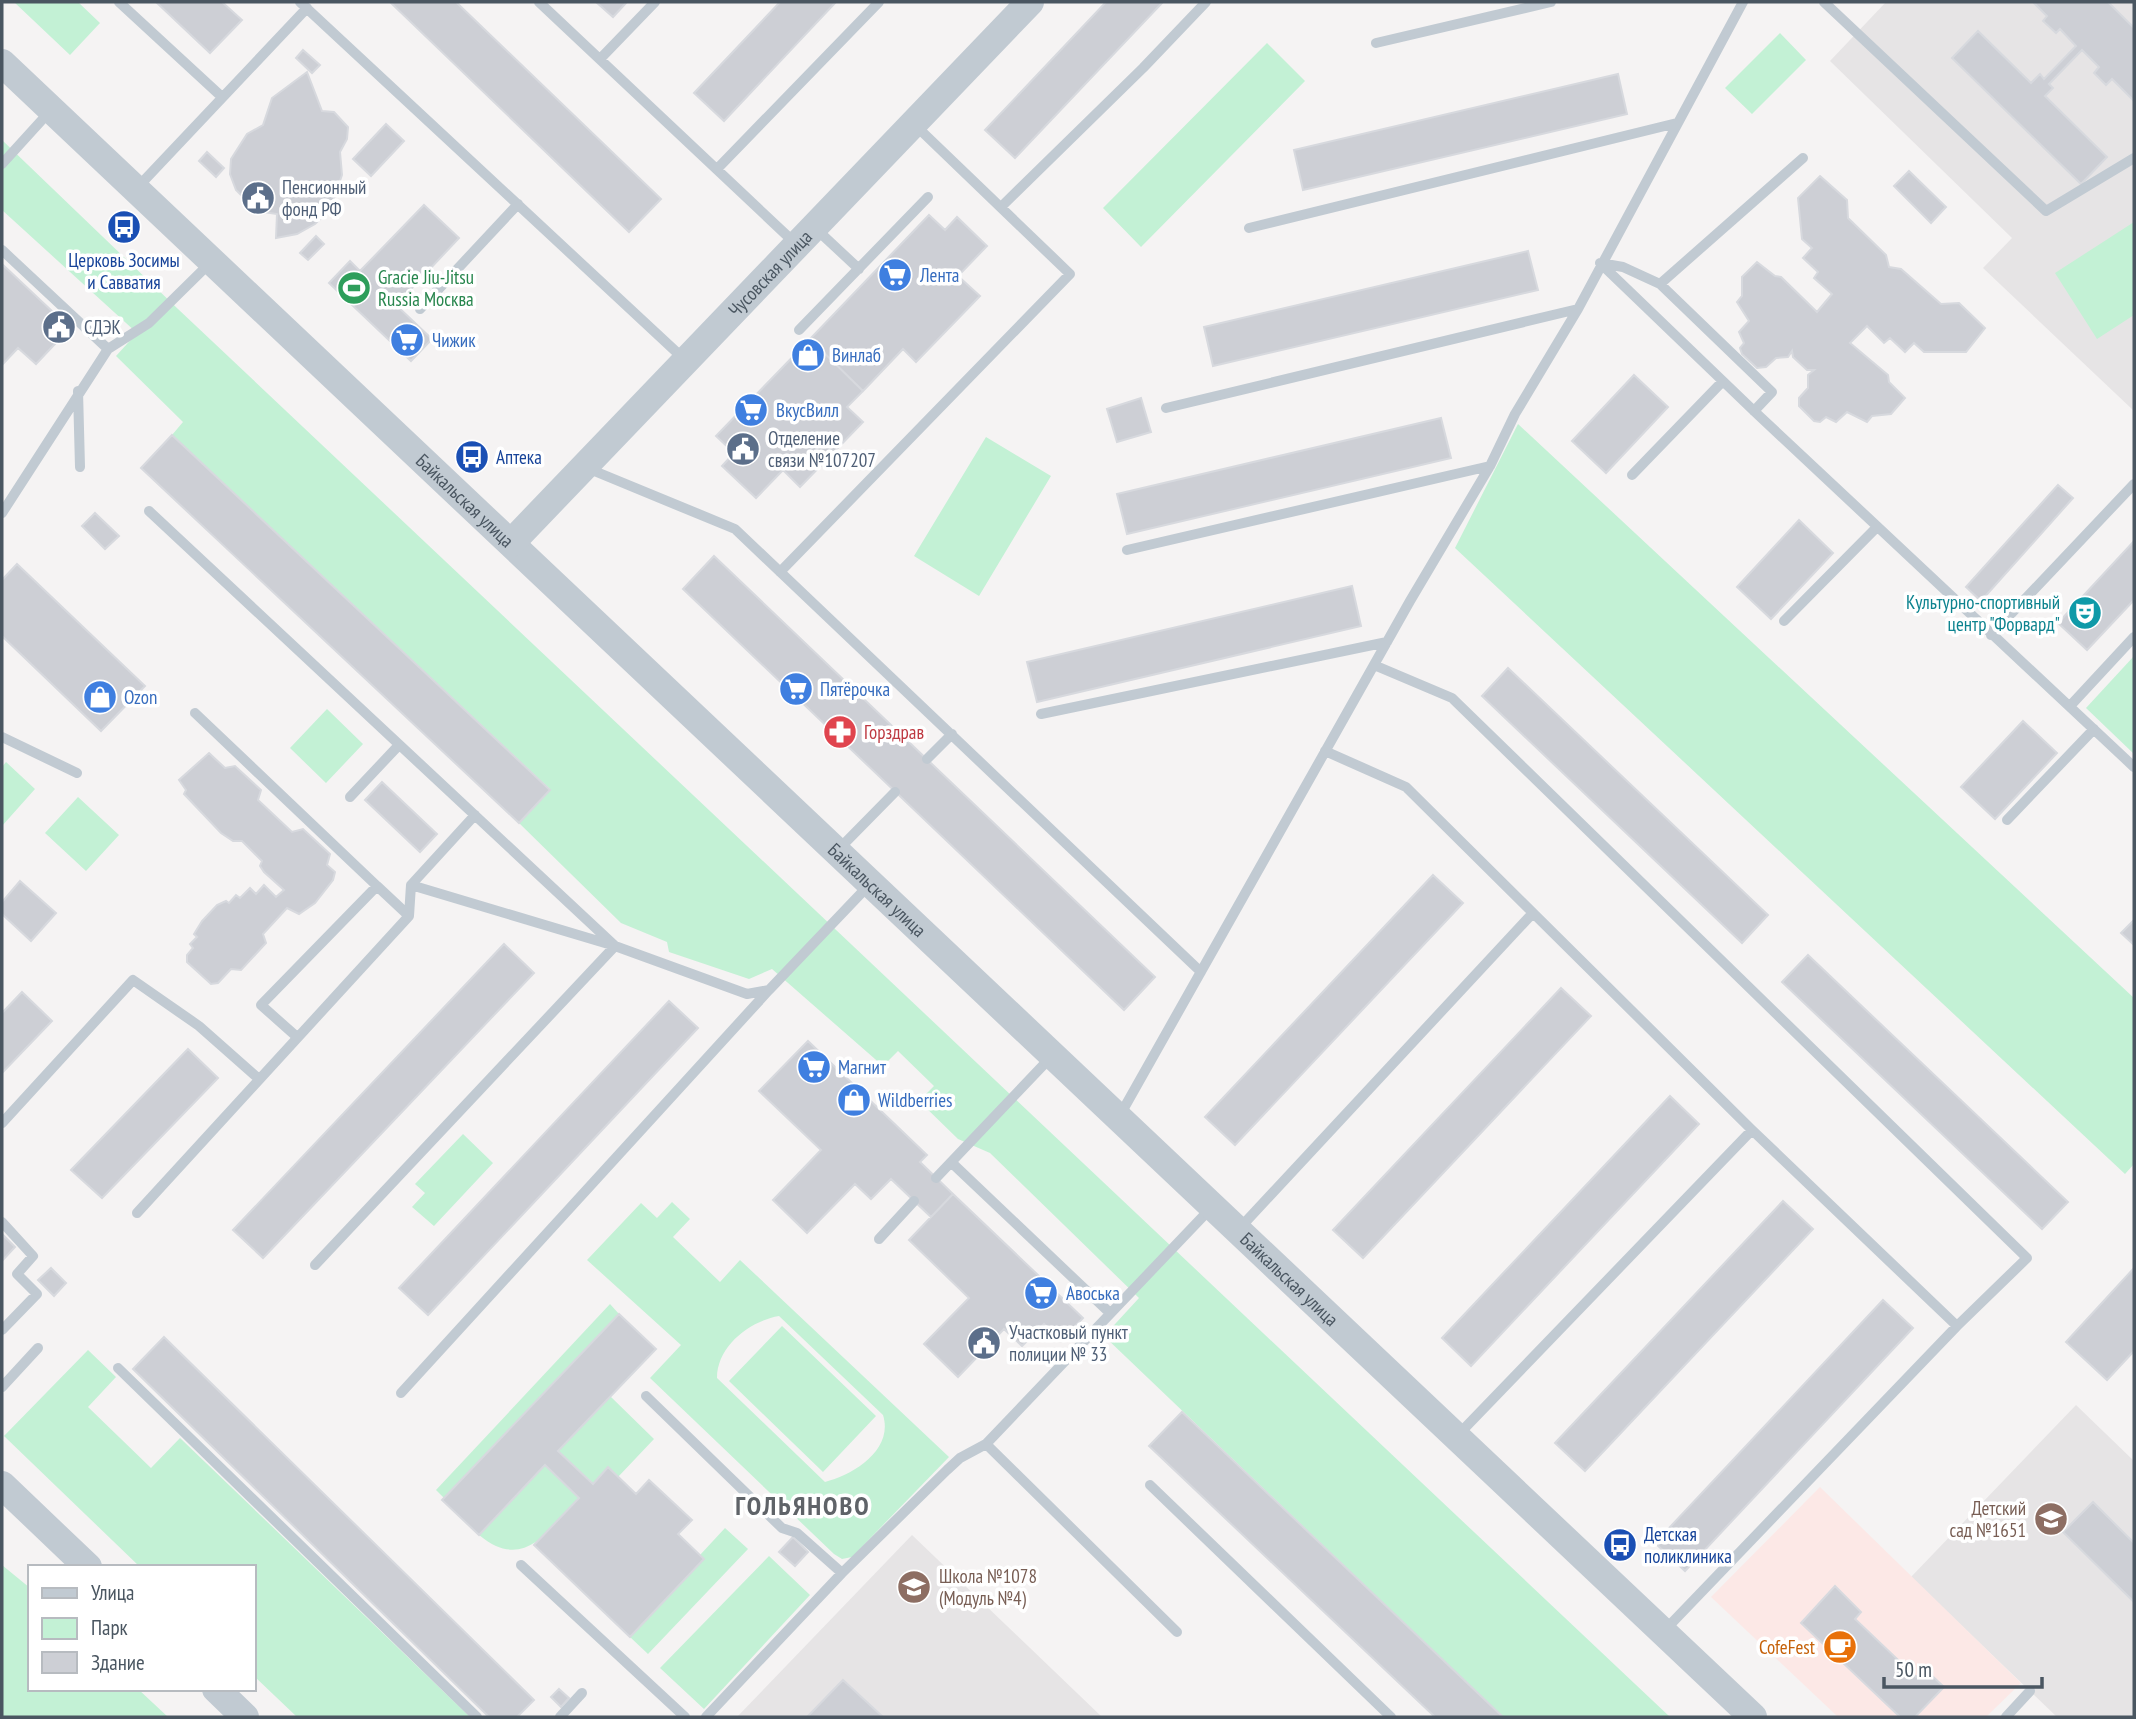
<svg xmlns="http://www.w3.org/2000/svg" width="2136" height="1719" font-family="'PT Sans Narrow',sans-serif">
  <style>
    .education { fill: #e6e4e5 }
    .medical { fill: #fce8e6 }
    .green { fill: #c3f1d5; fill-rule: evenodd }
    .building { fill: #cdcfd5; stroke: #d7d9de; stroke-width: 2 }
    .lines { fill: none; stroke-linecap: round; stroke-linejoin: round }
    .service { stroke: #c1cad2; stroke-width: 10 }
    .tertiary { stroke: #c1cad2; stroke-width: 28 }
    .labels { text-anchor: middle; stroke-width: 7; stroke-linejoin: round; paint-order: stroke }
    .service-label { font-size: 19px; fill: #4e5e75; stroke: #fff; text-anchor: start }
    .transit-label { font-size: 19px; fill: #164399; stroke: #fff; text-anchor: start }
    .street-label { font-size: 19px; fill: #4a5661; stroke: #fff }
    .shop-label { font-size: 19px; fill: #366cbe; stroke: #fff; text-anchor: start }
    .leisure-label { font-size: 19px; fill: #27864d; stroke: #fff; text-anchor: start }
    .culture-label { font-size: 19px; fill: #0d838f; stroke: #fff; text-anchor: end }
    .health-label { font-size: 19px; fill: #be3a42; stroke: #fff; text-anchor: start }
    .education-label { font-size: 19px; fill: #785e54; stroke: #fff; text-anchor: end }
    .food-label { font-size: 19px; fill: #c56008; stroke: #fff; text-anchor: end }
    .district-label { font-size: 26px; font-weight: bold; letter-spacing: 2px; fill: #5f6368; stroke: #fff }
  </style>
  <rect width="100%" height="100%" fill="#f5f3f3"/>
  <path class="education" d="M1886,2H2134V411L1983,268L2012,238L1830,61Z
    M2076,1405L2134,1461V1717H2057L1911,1577Z
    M912,1535L1102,1717H737Z"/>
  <path class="medical" d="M1820,1487L2021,1683L1986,1717H1838L1711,1597Z"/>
  <path class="green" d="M14,2H78L100,23L70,55Z
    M1780,33L1806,60L1752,114L1725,88Z
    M1267,43L1305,81L1141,247L1103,208Z
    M2,140L178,309L1670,1717H1503L1104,1336L1139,1298L990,1153L958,1139L919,1101L934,1086L898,1051L883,1066L772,969L749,979L669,952L667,942L621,923L519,823L550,789L172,435L183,422L116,356L137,333L2,210Z
    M2134,222V315L2097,339L2055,273Z
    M1518,424L2134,998V1164L2125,1174L1455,548Z
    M986,437L1051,476L979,596L914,556Z
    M2134,656V754L2086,708Z
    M327,709L363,744L326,783L290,748Z
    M6,762L35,789L2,826V767Z
    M78,797L119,835L86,871L45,833Z
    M463,1134L493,1163L434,1226L412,1207L425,1193L415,1184Z
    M672,1202L690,1219L673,1237L720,1282L740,1260L949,1457L852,1557L842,1559L834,1554L650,1378L681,1345L587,1260L641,1203L657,1218ZM779,1316L883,1415C894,1450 853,1475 825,1482L717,1378C717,1346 750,1321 779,1316Z
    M610,1304L619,1314L444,1498L436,1490Z
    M782,1326L876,1416L823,1472L729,1381Z
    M88,1350L116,1377L88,1407L151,1468L180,1438L470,1717H297L254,1676V1567H140L4,1436Z
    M610,1396L654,1439L618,1477L608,1468L593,1483L558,1451Z
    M545,1465L579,1498C549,1529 525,1573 479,1535Z
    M725,1528L748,1549L648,1654L630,1637L703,1559L700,1555Z
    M769,1556L810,1595L704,1709L660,1668Z
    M2,1565L30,1588V1689H138L168,1717H2Z"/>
  <path class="building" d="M156,2H222L242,20L210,53Z
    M390,2H456L661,199L629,232Z
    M596,2H627L613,17Z
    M780,2H836L724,121L694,93Z
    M1106,2H1163L1015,158L985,130Z
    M2033,2H2108L2134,28V101L2112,79L2106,85L2094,73L2099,67L2082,50L2049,84L2053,88L2045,96L2107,157L2081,184L1952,58L1978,31L2031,83L2040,74L2044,79L2076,46L2060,29L2056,33L2043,21L2047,16Z
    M303,50L320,65L312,73L296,58Z
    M307,72L322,111L334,112L348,127L347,139L340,152L342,175L330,210L315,224L297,234L276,238L277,214L257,211L236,190L230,174L231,159L247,134L263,125L272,98Z
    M1618,74L1627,114L1303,190L1294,150Z
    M386,124L404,141L371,176L353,159Z
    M207,152L224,168L216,177L199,161Z
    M1909,171L1946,207L1931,223L1894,186Z
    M1820,176L1847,200L1848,218L1886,255L1889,267L1901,269L1941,304L1959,303L1985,328L1966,352H1924L1914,343L1905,352L1890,338L1884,343L1867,326L1850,343L1888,375L1889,382L1905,398L1891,414L1872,416L1867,422L1847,412L1836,422L1826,417L1820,422L1814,421L1799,406V398L1808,388V375L1814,370H1807L1793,357L1792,351L1788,357L1776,358L1766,367L1757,368L1742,354L1740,348L1744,343L1739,332L1749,321L1737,302L1742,296V277L1757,262L1775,276L1781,277L1817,312L1832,294L1814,278L1818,272L1803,258L1812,248L1802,239L1798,198Z
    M424,205L459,238L396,305L432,339L411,361L329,283L350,261L360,271Z
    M929,215L945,230L957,217L987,246L958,276L980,296L916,362L903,349L863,391L810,339Z
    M316,236L324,244L308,260L300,253Z
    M1528,251L1538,290L1213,366L1204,327Z
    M2,264L70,328L36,364L18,348L2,365Z
    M810,339L863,391L847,407L863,422L800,487L783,470L756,498L722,466L734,453L716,436Z
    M1634,375L1668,407L1606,473L1572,441Z
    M1141,398L1151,432L1117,442L1107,409Z
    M1441,418L1451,458L1127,534L1117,494Z
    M172,435L550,790L519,823L141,468Z
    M2058,485L2073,498L1981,601L1966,587Z
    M95,513L119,536L105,549L82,526Z
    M1799,520L1833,553L1771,619L1737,587Z
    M2134,541V600L2087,650L2058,623Z
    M714,556L1155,977L1124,1010L683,589Z
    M17,564L145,686L101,731L2,636V580Z
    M1352,586L1361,626L1037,702L1027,662Z
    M1508,668L1768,915L1742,943L1482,696Z
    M2023,721L2057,753L1995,819L1961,787Z
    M209,753L225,768L235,766L261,790L258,800L292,832L303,829L330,854L327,865L335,872L333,880L315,903L299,914L287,908L263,934L266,943L241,970L231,969L218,983L211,984L187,962V955L193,948L190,944L197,937L194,934L202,921L217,905L226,901L229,903L236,895L240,898L250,888L256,894L264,885L276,897L284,890L264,872L260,866L262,861L242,841H233L221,833L184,794L186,790L179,780Z
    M382,782L437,834L420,852L365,800Z
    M1433,875L1463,903L1235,1145L1205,1117Z
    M20,881L56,913L31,941L2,914V902Z
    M2134,920V945L2121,933Z
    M504,944L534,973L263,1258L233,1230Z
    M1808,955L2068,1202L2042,1229L1782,982Z
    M1561,988L1591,1016L1363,1258L1333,1230Z
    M22,992L52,1021L2,1073V1013Z
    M669,1001L698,1028L428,1315L399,1288Z
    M808,1041L927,1155L920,1162L953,1194L931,1217L891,1179L871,1199L855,1184L807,1233L773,1200L821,1150L759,1091Z
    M188,1049L218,1078L102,1198L71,1170Z
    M1670,1096L1699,1124L1471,1366L1442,1338Z
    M953,1194L1083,1318L1061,1341L1044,1324L1022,1346L1004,1329L958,1377L924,1344L969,1298L909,1240Z
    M1783,1201L1813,1229L1585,1471L1555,1443Z
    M2,1234L15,1247L2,1261Z
    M51,1268L66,1283L54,1296L38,1280Z
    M2134,1268V1351L2107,1380L2066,1342Z
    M1883,1300L1913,1328L1685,1571L1655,1543Z
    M619,1314L656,1349L558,1451L593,1484L608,1467L636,1494L649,1480L692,1520L678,1534L704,1559L630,1637L534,1545L579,1498L545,1465L479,1535L442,1500Z
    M164,1337L534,1700L517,1717H489L133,1369Z
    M1182,1412L1503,1717H1435L1149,1446Z
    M2093,1502L2134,1543V1602L2063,1532Z
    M793,1537L808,1552L795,1566L779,1552Z
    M1835,1586L1861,1612L1855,1619L1916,1677L1925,1669L1944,1687L1915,1717H1900L1801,1623Z
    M843,1680L883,1717H807Z
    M559,1689L569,1698L561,1707L551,1697Z"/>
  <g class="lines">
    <path class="service" d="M119,2L222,97
      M300,2L685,360
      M539,2L797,245
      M1824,2L2046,211L2134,158
      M1376,43L1551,2
      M600,59L655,2
      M2,164L51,110
      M717,169L879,2
      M136,189L307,8
      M1001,207L1143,68L1206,2
      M815,228L859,269
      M1249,228L1677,123
      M2,250L108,349
      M1600,263L1754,411L2134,767
      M1600,263L1623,267L1660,284L1803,158
      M1660,284L1772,392L1754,411
      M420,309L518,204
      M799,330L928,197
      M78,391L80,467
      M1166,408L1578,309
      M587,468L735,529L1201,972
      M1632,475L1722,382
      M149,511L615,946L315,1265
      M2,513L108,349L149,323L212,261
      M1127,550L1490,466
      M780,572L1070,274L914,124
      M1784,621L1877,527
      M1991,635L2134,484
      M1374,665L1452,698L2027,1258L1957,1326L1665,1630
      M2070,706L2134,637
      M195,713L377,886
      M1041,714L1387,642
      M2,737L77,773
      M1325,751L1406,787L1752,1130L1957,1326
      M927,759L952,734
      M350,797L399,745
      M2007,820L2094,729
      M837,851L895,792
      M411,885L475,815
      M297,1037L261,1005L377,886L409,916
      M1119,1117L1410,601L1490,466L1515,414L1578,309L1743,2
      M2,1123L133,980L199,1026L259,1079
      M952,1163L1110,1313
      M936,1178L1051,1057
      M137,1213L409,916L411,885L615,946L747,994L769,990L869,885
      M2,1222L33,1256L17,1274L37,1294L2,1330
      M1238,1230L1532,914
      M879,1239L914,1201
      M118,1368L477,1717
      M2,1387L38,1348
      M401,1393L769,990
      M646,1396L782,1528L797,1533L842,1573
      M1458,1435L1752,1130
      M986,1444L1177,1632
      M1150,1485L1391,1717
      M521,1565L685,1717
      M560,1717L582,1693
      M706,1717L842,1573L947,1470L960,1458L986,1444L1211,1208
      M2006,1717L2030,1691"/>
    <g class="tertiary">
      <path id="s1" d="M2,63L1753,1717"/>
      <path id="s2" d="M511,543L1030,2"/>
      <path d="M2,1485L88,1567"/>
      <path d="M216,1689L245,1717"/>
    </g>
  </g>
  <defs>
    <g id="civic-disc" transform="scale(1.75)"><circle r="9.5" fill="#5c6f8a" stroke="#fff"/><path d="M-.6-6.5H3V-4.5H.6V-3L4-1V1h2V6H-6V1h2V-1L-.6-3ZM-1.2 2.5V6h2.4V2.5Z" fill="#fff"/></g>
    <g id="bus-disc" transform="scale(1.75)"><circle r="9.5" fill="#1a4fb4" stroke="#fff"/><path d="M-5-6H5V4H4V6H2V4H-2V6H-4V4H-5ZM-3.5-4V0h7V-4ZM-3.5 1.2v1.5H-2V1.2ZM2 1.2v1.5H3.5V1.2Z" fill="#fff"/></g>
    <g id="supermarket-disc" transform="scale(1.75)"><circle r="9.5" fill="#3f7fe0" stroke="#fff"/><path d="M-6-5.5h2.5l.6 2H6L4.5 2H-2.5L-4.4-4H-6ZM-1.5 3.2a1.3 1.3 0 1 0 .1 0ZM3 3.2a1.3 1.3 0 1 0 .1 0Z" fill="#fff"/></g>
    <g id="stadium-disc" transform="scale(1.75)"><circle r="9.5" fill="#2e9e5b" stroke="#fff"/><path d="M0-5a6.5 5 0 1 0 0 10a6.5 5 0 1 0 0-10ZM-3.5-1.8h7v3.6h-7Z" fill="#fff"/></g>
    <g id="shop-disc" transform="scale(1.75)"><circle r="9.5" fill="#3f7fe0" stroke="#fff"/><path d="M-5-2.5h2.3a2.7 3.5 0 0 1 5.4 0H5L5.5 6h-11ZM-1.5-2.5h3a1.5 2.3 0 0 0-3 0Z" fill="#fff"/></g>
    <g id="theatre-disc" transform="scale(1.75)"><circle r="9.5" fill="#0f9aa8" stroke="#fff"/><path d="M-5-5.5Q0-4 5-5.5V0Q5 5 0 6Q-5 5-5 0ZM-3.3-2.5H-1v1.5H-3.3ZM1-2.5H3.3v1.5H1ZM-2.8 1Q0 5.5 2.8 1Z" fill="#fff"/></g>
    <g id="pharmacy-disc" transform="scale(1.75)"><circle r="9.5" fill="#e0444e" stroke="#fff"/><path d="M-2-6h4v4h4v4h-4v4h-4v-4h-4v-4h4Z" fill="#fff"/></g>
    <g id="school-disc" transform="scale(1.75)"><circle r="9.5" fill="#8d6e63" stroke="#fff"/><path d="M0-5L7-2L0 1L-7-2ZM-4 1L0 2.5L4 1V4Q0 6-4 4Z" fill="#fff"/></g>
    <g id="cafe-disc" transform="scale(1.75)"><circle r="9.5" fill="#e8710a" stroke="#fff"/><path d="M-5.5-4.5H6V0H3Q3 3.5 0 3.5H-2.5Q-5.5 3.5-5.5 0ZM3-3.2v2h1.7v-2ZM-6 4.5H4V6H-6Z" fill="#fff"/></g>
  </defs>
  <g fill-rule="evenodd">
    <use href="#civic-disc" x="258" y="198"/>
    <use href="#bus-disc" x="124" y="227"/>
    <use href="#supermarket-disc" x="895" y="275"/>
    <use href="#stadium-disc" x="354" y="288"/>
    <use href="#civic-disc" x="59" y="327"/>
    <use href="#supermarket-disc" x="407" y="340"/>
    <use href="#shop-disc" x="808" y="355"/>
    <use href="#supermarket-disc" x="751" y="410"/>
    <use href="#civic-disc" x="743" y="449"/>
    <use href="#bus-disc" x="472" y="457"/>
    <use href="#theatre-disc" x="2085" y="613"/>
    <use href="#supermarket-disc" x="796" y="689"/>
    <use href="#shop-disc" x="100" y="697"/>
    <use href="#pharmacy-disc" x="840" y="732"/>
    <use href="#supermarket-disc" x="814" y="1067"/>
    <use href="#shop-disc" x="854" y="1100"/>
    <use href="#supermarket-disc" x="1041" y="1293"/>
    <use href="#civic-disc" x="984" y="1343"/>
    <use href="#school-disc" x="2051" y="1519"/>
    <use href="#bus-disc" x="1620" y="1545"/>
    <use href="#school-disc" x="914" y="1587"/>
    <use href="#cafe-disc" x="1840" y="1647"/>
  </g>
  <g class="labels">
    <g class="service-label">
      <text x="282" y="194">Пенсионный<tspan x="282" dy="22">фонд РФ</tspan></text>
      <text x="84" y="334">СДЭК</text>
      <text x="768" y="445">Отделение<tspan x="768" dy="22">связи №107207</tspan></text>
      <text x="1009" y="1339">Участковый пункт<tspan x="1009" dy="22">полиции № 33</tspan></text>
    </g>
    <g class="transit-label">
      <text x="124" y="267" text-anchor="middle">Церковь Зосимы<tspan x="124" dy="22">и Савватия</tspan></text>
      <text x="496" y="464">Аптека</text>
      <text x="1644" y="1541">Детская<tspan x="1644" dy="22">поликлиника</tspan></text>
    </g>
    <g class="street-label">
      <text dy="7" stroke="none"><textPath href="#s2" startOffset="374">Чусовская улица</textPath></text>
      <text dy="7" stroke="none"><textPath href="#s1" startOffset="637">Байкальская улица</textPath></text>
      <text dy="7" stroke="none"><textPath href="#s1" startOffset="1204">Байкальская улица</textPath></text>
      <text dy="7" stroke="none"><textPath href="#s1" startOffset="1771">Байкальская улица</textPath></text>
    </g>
    <g class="shop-label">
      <text x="920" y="282">Лента</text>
      <text x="432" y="347">Чижик</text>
      <text x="832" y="362">Винлаб</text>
      <text x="776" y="417">ВкусВилл</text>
      <text x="820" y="696">Пятёрочка</text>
      <text x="124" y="704">Ozon</text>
      <text x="838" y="1074">Магнит</text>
      <text x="878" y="1107">Wildberries</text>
      <text x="1066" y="1300">Авоська</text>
    </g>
    <g class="leisure-label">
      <text x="378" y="284">Gracie Jiu-Jitsu<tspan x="378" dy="22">Russia Москва</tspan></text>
    </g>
    <g class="culture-label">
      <text x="2060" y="609">Культурно-спортивный<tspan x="2060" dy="22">центр "Форвард"</tspan></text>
    </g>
    <g class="health-label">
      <text x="864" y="739">Горздрав</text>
    </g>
    <g class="education-label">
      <text x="2026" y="1515">Детский<tspan x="2026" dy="22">сад №1651</tspan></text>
      <text x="939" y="1583" text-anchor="start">Школа №1078<tspan x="939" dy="22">(Модуль №4)</tspan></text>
    </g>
    <g class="food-label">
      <text x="1815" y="1654">CofeFest</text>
    </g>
    <g class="district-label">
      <text x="803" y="1515">ГОЛЬЯНОВО</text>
    </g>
  </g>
  <rect width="2136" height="1719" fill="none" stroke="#4a5661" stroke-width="7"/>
  <rect x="28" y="1565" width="228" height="126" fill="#ffffff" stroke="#b7bbc0" stroke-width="2"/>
  <rect x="42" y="1588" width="35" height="10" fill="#c1cad2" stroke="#b7bbc0" stroke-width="2"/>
  <text x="91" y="1600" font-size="21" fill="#4a5661">Улица</text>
  <rect x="42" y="1618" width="35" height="21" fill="#c3f1d5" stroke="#b7bbc0" stroke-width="2"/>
  <text x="91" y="1635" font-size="21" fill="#4a5661">Парк</text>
  <rect x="42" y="1652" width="35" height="21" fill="#cdcfd5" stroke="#b7bbc0" stroke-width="2"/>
  <text x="91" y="1670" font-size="21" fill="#4a5661">Здание</text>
  <path d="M1884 1677v10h158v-10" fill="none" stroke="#4a5661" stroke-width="3.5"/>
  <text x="1895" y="1677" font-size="21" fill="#4a5661" stroke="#ffffff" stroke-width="5" paint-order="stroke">50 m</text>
</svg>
